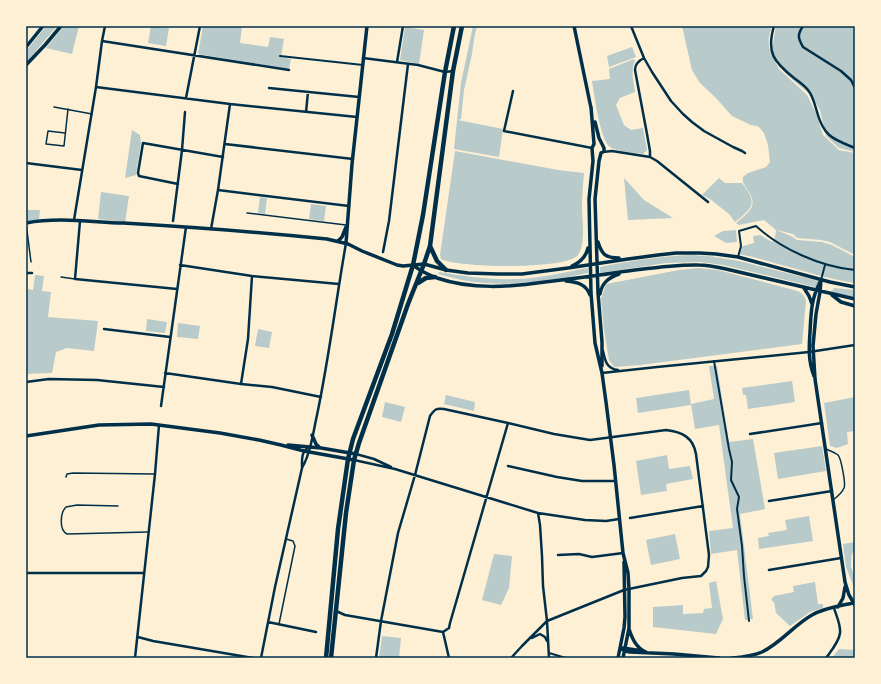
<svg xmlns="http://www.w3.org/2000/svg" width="881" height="684" font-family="'Exo 2',sans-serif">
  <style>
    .green { fill: #b9caca }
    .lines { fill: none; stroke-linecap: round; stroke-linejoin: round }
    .service { stroke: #003049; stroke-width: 1.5 }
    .pedestrian { stroke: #003049; stroke-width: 2 }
    .minor { stroke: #003049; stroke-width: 2.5 }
    .tertiary { stroke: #003049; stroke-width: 3.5 }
    .trunk { stroke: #003049; stroke-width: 4.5 }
    .neatline { fill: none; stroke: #003049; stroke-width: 1.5 }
  </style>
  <rect width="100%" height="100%" fill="#fdf0d5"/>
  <path class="green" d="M46,26H57L26,63V51Z
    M64,26H79L72,54L46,48Z
    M151,26L169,28L166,46L148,43Z
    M203,26H242L240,43L268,47L270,37L284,39L281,57L291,59L289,69L198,54Z
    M473,26H477L474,39L472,54L464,90L461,119L458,120L503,129L499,157L454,149L461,83Z
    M682,26H772C768,38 767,44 772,56L773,43L776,26H855V152L839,148L826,136L820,110L812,96L787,75L780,67L772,56L779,69L807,95L816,113L823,135L839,150L855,153V255L830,242L821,240L797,238L793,234L776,230L764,220L739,225L736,223C750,211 759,206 747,189C744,184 742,182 743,177L748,173L766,167L770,162L768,145L764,133L760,128L757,126L751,125L732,116L716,98L700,83L692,70Z
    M405,27L424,30L419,64L400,60Z
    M632,47L636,57L609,67L607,56Z
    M634,59L635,61C630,71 634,82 635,92L620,98L616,105L624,125L631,130L643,128L647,150L643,154C636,153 615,151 610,147C600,141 594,93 592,81L610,79L609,69Z
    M132,130L140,135L141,143L136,175L125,178Z
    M455,151L558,170L584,173C583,184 582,195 582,207C582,220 586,243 578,255C567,270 457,268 441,259L440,255Z
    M624,178L644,200L673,218L628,220Z
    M719,178L725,183H742C758,204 753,207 735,222L729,214L710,199L702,195Z
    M101,192L129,196L125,222L98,219Z
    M260,197L267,198L265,214L258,213Z
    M311,204L326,206L324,221L309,219Z
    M26,210H40L39,220L26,222Z
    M736,230L737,242L726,243L714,236L723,231Z
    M776,230L791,236L797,240L822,242L832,245L855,257V283C816,277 778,262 739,254L740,247L754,243L753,236L760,235L772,242L775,238Z
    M691,255L709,256L739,261L819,281L815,287L723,265L700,262L666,263L600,273V267C630,261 660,256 691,255Z
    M588,268V273C554,280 519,286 484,283C468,282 453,278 438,274L439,272C464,276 489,280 515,279C540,279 564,272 588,268Z
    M699,268L718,270L794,290C801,292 804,294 806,301L802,344L640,365L614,367L609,360L604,330L601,299L606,284L679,270Z
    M35,275L44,276L42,291L51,292L48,317L98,321L94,351L67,348L56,352L52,373L26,374V297H27L28,289L33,290Z
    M834,288L855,290V297L830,292L833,290Z
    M147,319L167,322L165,333L146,331Z
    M178,323L200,326L198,339L177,337Z
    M258,329L272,332L269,348L255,346Z
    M709,366H717L729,442L753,439L765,509L740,514L753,619L745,620L737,550L711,554L709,531L733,528L719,425L695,429L691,404L714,399Z
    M792,381L795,402L748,409L746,395H743L742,388Z
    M689,390L691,405L638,413L636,398Z
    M446,395L475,402L474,411L444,404Z
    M855,397V431L847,432L848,444L837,448L830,446L824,403Z
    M385,402L405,407L401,422L382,417Z
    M822,446L826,471L778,479L774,453Z
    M667,455L669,469L690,466L693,479L666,484L667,491L641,495L636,461Z
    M809,516L813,541L759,549L758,538L769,536L768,533L787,530L785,520Z
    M675,534L680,559L651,565L646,540Z
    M855,542V550L852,554L851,561V567L855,577V590L846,567L843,544Z
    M494,554L512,556L509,588L501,605L482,600Z
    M716,581L723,619L716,634L653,627V607L683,605V614L703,613L704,609L712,608L709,583Z
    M815,582L818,604H823V608L810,612L790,626L776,613L774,602L771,600L774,596L794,592L793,586Z
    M382,636L401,638L399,658H379Z
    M839,649L855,650V658H832Z"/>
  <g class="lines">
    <path class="service" d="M54,107L92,114
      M65,133L48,131L46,144L64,146L68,109
      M247,213L346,225
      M26,223L31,262
      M61,277L75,279
      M826,449C830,451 834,452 838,455C841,458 846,484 844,488C842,493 837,497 833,500
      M66,477L67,474L73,473L154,474
      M118,506L77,505L66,507C60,513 59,530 67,534L148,532
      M279,624L295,546L293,541L286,539"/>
    <path class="pedestrian" d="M280,56L363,65
      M738,257L741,246L739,231L756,226C781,249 821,267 855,270
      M821,280L825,265
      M714,361L729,449L732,462L731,480L739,497L737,509L742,546L744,576L749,621
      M549,653L566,658"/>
    <path class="minor" d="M631,26L644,58L652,72L671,101L683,114L692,122L704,131L733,147L742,151L745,153
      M774,26C766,53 774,62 794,78C799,82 804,85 808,90C813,96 815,105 817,112C824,137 833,139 855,148
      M803,26C797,35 798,38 803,47L841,71L851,80L855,88
      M102,41L289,70
      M363,58L418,65L445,72L453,71
      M644,58C638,61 635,64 635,70L647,134L650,151V157
      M397,62L403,26
      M96,87L230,104L357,117
      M269,88L359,97
      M513,91L504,131L592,148
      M186,98L200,26
      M306,112L308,92
      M225,144L353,159
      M603,152L612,151L650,157L657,161L708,202
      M26,163L82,170
      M178,184L139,176L138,173L143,143L223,157
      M218,190L349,206
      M74,220L96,87L102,41L105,26
      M80,221L75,279L177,289
      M173,221L182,150L185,112
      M211,229L218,190L230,104
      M383,252L389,221L408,64
      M180,265L252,276L339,284
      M26,273H32
      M104,329L170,337
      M603,351C605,361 607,369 618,370
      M165,373L241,384L272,387L321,397
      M602,373L657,367L809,352L855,345
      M26,382L49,379L97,380L164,387
      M241,384L248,339L252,276
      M161,406L186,227
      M750,434L822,423
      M356,454L374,459L391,467
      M354,460L395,469L538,513L585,520L606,521L619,519
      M508,466L557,477L582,481H615
      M302,467C302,459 301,452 309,447
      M769,501L832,491
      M538,513L540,525L542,556L543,586L547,621L549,658
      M630,518L703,506
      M558,555L579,554L592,557L623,553
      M855,561V568
      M769,570L841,558
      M26,573H144
      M336,611L345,615L443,632
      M268,622L316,632
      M443,632L449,628L450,623L508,423
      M443,632L449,658
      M138,637L153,641L253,658
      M532,638L540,634L545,637L547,641
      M135,658L155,474L159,425
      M261,658L275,587L302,468C311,452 313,433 317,415C329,358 336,300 346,243
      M376,658L381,621L398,533L415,475L430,416C435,409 436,408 444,409L508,423L554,434L590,440L666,430C682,432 693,437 696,454L709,555L708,567L706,571L701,576L682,578L624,590L547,621L522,646L511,658
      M826,658C831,651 839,642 840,633C841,625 836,615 834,608"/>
    <path class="tertiary" d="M574,26L591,108
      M26,47L43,26
      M26,65L45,45L61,26
      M591,107L594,144L592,148L593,161L589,199L591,293L595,343L602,373L606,402L614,465L623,553L628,573L629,589V628L623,658
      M595,122L599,138L604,148V151L601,153L599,161L595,199L598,293L602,342V366
      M26,223C58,217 91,222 123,223C191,227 259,232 327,239L348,244L362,251L397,265L403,266L424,264L446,270L468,273L498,274H522L568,268L628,259L658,255L676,253H700L716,254L738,257L830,282L855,287
      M338,241L342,237L346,227
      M598,242C602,255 606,258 619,258
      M346,243L352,164L367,26
      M413,265C421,272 428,274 437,278C472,290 510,287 545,282C570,279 595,276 620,272C646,269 673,264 699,265C708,265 717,267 726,269L855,299
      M572,266C581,262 586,257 588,248
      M821,280L820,292L816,314L813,346L815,379L845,582L849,595L855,605
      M566,281C577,282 586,284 590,295
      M804,288L809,296L812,304
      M600,294C602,283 608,278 619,274
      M832,295L841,302L855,306
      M814,376C808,361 809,347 810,332C811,314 811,299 820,282
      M312,435L316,444L320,448
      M26,436L99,425L151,424L220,433L259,440L281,445L304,451L354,460
      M288,445L321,448L356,454
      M838,607L843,598L845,587
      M629,629C632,638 636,648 646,652
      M620,648L625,651L630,652L674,654L719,658
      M623,648L643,651
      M618,658L624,628L625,617L624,562
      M732,658C742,657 753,656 762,652C781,643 794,625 812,615C824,608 839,606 853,603"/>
    <path class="trunk" d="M430,246L437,261L446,270
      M418,283L426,278L435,277
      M326,658L338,529L348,459L353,439L392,334L413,265L423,215L445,72L454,26
      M331,658L346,513L354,460L359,443L408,304L424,264L430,246L453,71L462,26"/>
  </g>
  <rect width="881" height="684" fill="none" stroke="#fdf0d5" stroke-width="54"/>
  <rect x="27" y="27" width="827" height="630" class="neatline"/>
</svg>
